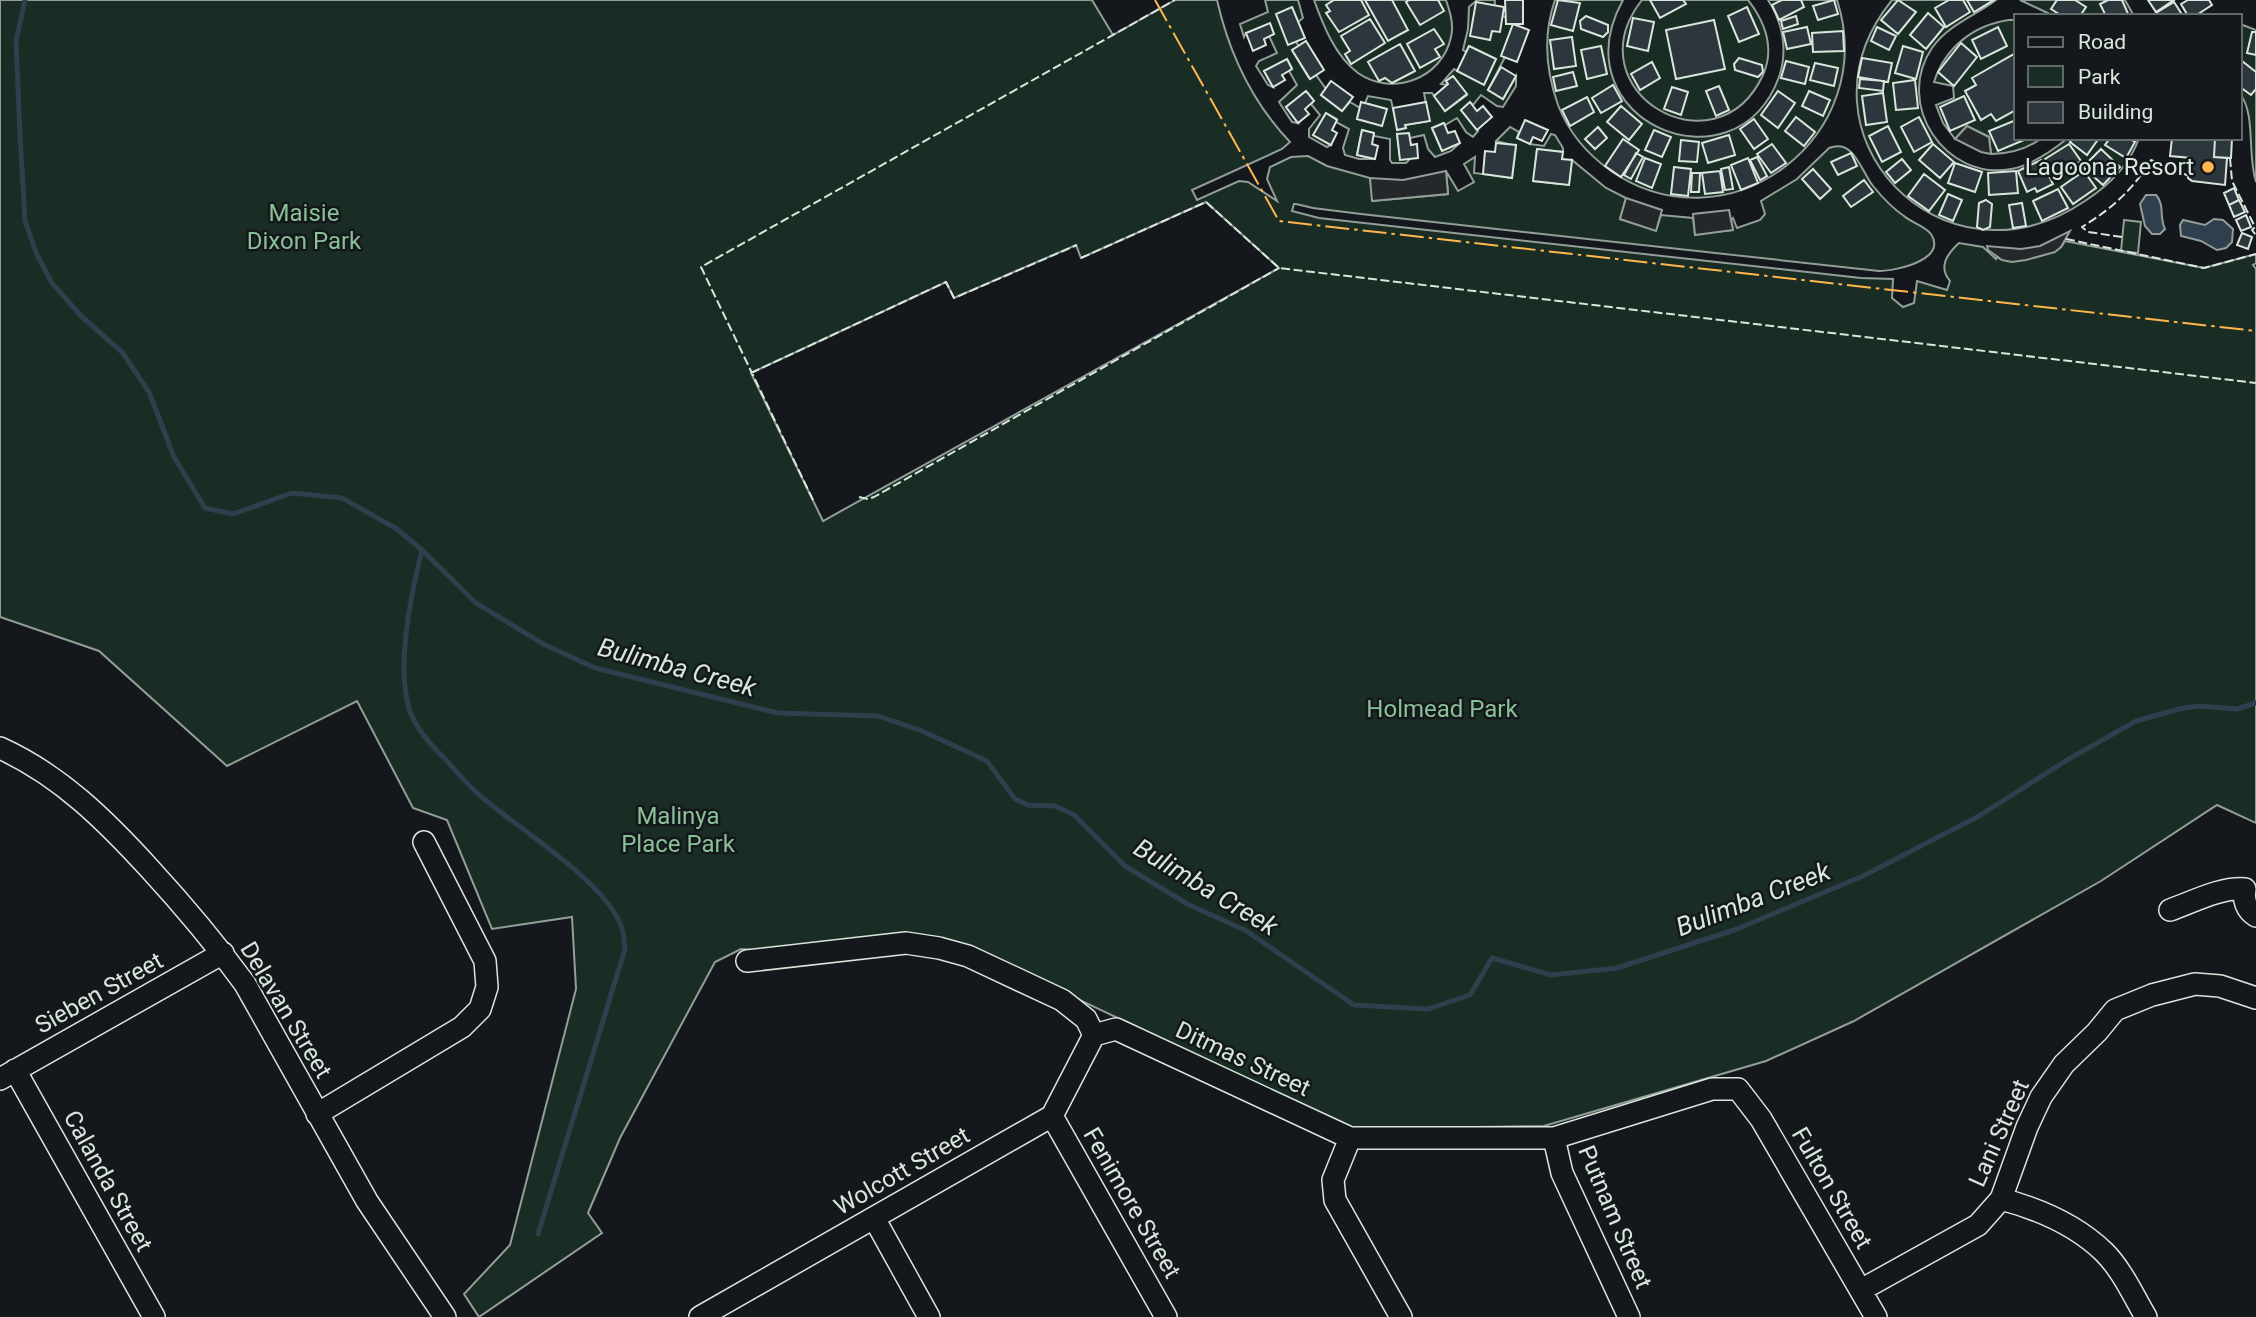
<svg xmlns="http://www.w3.org/2000/svg" width="2256" height="1317" font-family="Roboto,sans-serif">
  <style>
    .green { fill: #1a2d24; stroke: #939e99; stroke-width: 2; fill-rule: evenodd }
    .parking { fill: #24282b; stroke: #939e99; stroke-width: 2 }
    .water { fill: #2f3f4d; stroke: #939e99; stroke-width: 2 }
    .lines { fill: none; stroke-linecap: round; stroke-linejoin: round }
    .stream { stroke: #2f3f4d; stroke-width: 5 }
    .building { fill: #2c363c; stroke: #d8e6dc; stroke-width: 2 }
    .minor-casing { stroke: #d8e6dc; stroke-width: 24 }
    .minor { stroke: #14181c; stroke-width: 21 }
    .fence { stroke: #d8e6dc; stroke-width: 2; stroke-dasharray: 9 3.5; stroke-linecap: butt }
    .power { stroke: #ffb74d; stroke-width: 2; stroke-dasharray: 24 5 3.5 5; stroke-linecap: butt }
    .poi-dot { fill: #ffb74d; stroke: #14181c; stroke-width: 2.5 }
    .labels { text-anchor: middle; stroke-width: 5; stroke-linejoin: round; paint-order: stroke }
    .poi-label { font-size: 24px; fill: #d8e6dc; stroke: #14181c; text-anchor: end }
    .park-label { font-size: 24px; fill: #8ac095; stroke: #14181c }
    .street-label { font-size: 24px; fill: #d8e6dc; stroke: #14181c }
    .water-label { font-size: 26px; font-style: italic; fill: #d8e6dc; stroke: #14181c }
  </style>
  <rect width="100%" height="100%" fill="#14181c"/>
  <path class="green" d="M0,0H1092L1113,35L1175,0H1217C1229,53 1252,102 1290,142L1282,149L1192,190L1197,200L1239,181L1248,182L1277,201L1267,179L1270,167L1291,157L1308,156L1327,166L1370,178L1373,201L1448,194L1446,171L1458,191L1474,182L1464,164L1475,157L1474,173L1512,178L1516,146L1496,141L1510,127L1519,132L1517,138L1530,144L1544,146L1551,134L1555,135L1563,148V152L1537,149L1534,181L1569,185L1572,160L1606,188L1626,198L1620,219L1656,230L1661,215L1693,218L1695,234L1733,230L1731,220L1733,218L1737,228L1760,220L1765,214L1761,201L1797,179L1829,148C1854,138 1861,171 1873,186C1882,197 1892,208 1904,216C1912,223 1925,226 1931,234C1948,260 1895,271 1879,271L1361,214L1313,208L1296,204H1294L1292,211L1319,218L1861,278L1893,279L1892,298L1903,307L1914,303L1917,281L1947,290L1950,281C1938,267 1947,254 1959,243L1983,247L1996,259L1997,257L2002,260L2061,247L2065,241L2204,268L2256,254V263L2253,265L2256,269V823L2217,805L2101,881L1854,1021L1766,1061L1544,1126L1352,1129L968,947L763,951L741,949L715,962L620,1138L588,1213L602,1233L479,1317L464,1294L510,1245L576,989L572,917L492,929L447,820L413,808L357,701L227,766L99,651L0,617ZM1206,202L1279,268L823,521L751,373L946,282L954,298L1076,245L1081,258Z
    M1265,0H1298L1303,18L1298,22L1296,42L1299,46L1292,50L1309,78L1316,75L1326,89L1321,95L1342,111L1350,102L1360,108L1357,119L1382,125L1386,109L1365,103L1368,96L1391,100L1398,130L1406,128L1405,125L1429,121L1424,93H1432L1445,111L1467,95L1453,76L1446,81L1448,85L1441,84L1454,69L1484,84L1496,59L1469,46L1466,52L1463,50L1468,29L1469,7L1477,0H1495L1492,31L1502,16L1506,17V24H1513L1502,55L1505,57L1488,90L1503,99L1516,76V86L1503,107L1497,106L1481,95L1473,105L1470,102L1461,110L1478,131L1473,137L1466,132L1457,118L1445,125L1443,123L1432,128L1442,151L1460,143L1451,151L1435,157L1428,149L1424,135L1410,138L1397,134L1400,159H1410L1406,163H1392L1390,160V139L1374,136V133L1362,130L1357,155L1375,159H1359L1345,155L1343,148L1349,129L1336,122L1337,119L1326,113L1314,135L1331,145L1327,147L1309,137V129L1320,115L1311,104L1314,101L1307,92L1286,107L1298,123L1292,122L1279,102L1297,85L1289,71L1292,68L1287,59L1264,71L1273,87L1268,85L1256,66L1259,61L1277,53L1269,36L1274,34L1270,24L1246,33L1244,37L1240,24L1268,12Z
    M1314,0H1446C1450,12 1454,24 1451,37C1442,79 1392,97 1358,73C1335,56 1323,25 1314,0Z
    M1555,0H1623C1557,120 1735,196 1779,77C1788,51 1783,23 1768,0H1837C1881,136 1729,252 1611,171C1587,154 1568,131 1558,105C1546,71 1543,34 1555,0Z
    M1642,0H1748C1765,22 1775,48 1763,75C1716,176 1571,91 1642,0Z
    M1892,0H1996C1975,16 1948,25 1932,48C1894,104 1945,181 2011,169C2030,166 2053,150 2068,138H2139C2130,165 2108,186 2085,201C1942,298 1785,132 1892,0Z
    M2020,0H2125L2134,16H2054Z
    M2009,20H2016V138H2042C2027,149 2010,154 1991,154L1989,137L1967,126L1955,139L1943,123L1936,105L1954,98L1953,86L1934,82C1945,48 1973,25 2009,20Z
    M2240,24L2256,30V182C2247,154 2256,114 2240,94Z
    M2124,220L2141,222L2138,253L2121,251Z"/>
  <path class="parking" d="M1967,126L1989,137L1991,154L1981,152L1955,139Z
    M1446,171L1448,194L1372,201L1370,178L1403,180Z
    M1626,198L1662,210L1656,231L1620,219Z
    M1729,210L1733,230L1695,235L1693,214Z
    M2070,231L2061,247L2055,252L2026,260L2012,262L2002,260L1988,250L1987,246L2021,249L2040,246Z"/>
  <path class="water" d="M2146,195H2156C2165,204 2159,218 2165,229L2160,234H2152L2145,226L2140,204Z
    M2214,219L2223,220L2233,229L2232,242L2226,248L2217,250L2201,241L2181,236L2180,225L2183,220L2205,225Z"/>
  <g class="lines">
    <path class="stream" d="M25,0L16,41L20,134L25,221L37,255L52,283L81,316L122,352L149,392L174,457L205,508L233,514L292,493L342,498L397,529L422,550L476,603L545,645L595,668L778,713L878,716L922,731L987,761L1015,799L1028,805L1055,806L1074,815L1125,866L1189,905L1245,930L1354,1005L1428,1009L1470,995L1492,958L1551,975L1617,968L1737,929L1863,876L1979,816L2067,760L2136,721L2179,709L2198,706L2237,709L2256,703
      M422,550C411,594 396,664 409,708C414,727 432,746 446,760C458,773 469,787 483,798C520,830 601,879 620,923C624,931 624,940 625,949L538,1234"/>
  </g>
  <path class="building" d="M1334,0H1361L1369,15L1339,32L1326,13L1330,11L1326,5Z
    M1365,0H1392L1408,30L1388,41Z
    M1409,0H1438L1444,11L1420,25L1406,2Z
    M1505,0H1523V24H1506Z
    M1558,0L1580,3L1573,31L1551,25Z
    M1650,0H1683L1686,4L1660,18Z
    M1782,0H1801L1804,7L1779,20L1772,5Z
    M1834,0L1838,14L1818,20L1813,6Z
    M1898,0L1916,12L1898,34L1881,20Z
    M1949,0H1963L1970,12L1946,27L1935,8Z
    M1967,0H1994L1974,12Z
    M2057,0H2075L2086,7L2080,16H2062L2051,9Z
    M2108,0H2122L2129,16H2106L2100,4Z
    M2148,0H2174L2156,12Z
    M2188,0H2209L2212,5L2195,16H2188L2181,4Z
    M1476,2L1504,7L1500,32L1492,31L1490,40L1470,36Z
    M2174,2L2183,16H2158L2156,13Z
    M1292,7L1305,38L1288,45L1276,14Z
    M1747,7L1759,34L1739,42L1728,16Z
    M1928,13L1944,27L1926,49L1910,35Z
    M1586,16L1608,25V32L1603,37L1581,29L1580,21Z
    M1796,16L1798,24L1783,29L1781,21Z
    M1633,18L1654,22L1648,51L1627,46Z
    M1370,19L1385,43L1351,64L1345,54L1350,51L1341,36Z
    M1714,20L1725,69L1676,79L1666,30Z
    M1270,23L1274,34L1264,39L1266,45L1253,51L1246,33Z
    M1513,24L1529,30L1517,62L1501,56Z
    M1807,27L1811,44L1787,49L1783,32Z
    M1877,27L1896,36L1889,50L1871,41Z
    M1998,27L2007,46L1981,59L1972,40Z
    M1434,29L1444,44L1435,49L1440,57L1420,68L1407,44Z
    M1843,31L1844,51L1813,52L1812,33Z
    M2252,32H2256V55L2247,53Z
    M1572,37L1576,66L1554,69L1550,40Z
    M1306,41L1324,70L1310,79L1292,50Z
    M1961,43L1977,57L1954,86L1938,72Z
    M1400,44L1415,71L1392,83L1385,78L1379,81L1368,62Z
    M1469,46L1496,59L1484,85L1457,71Z
    M1601,46L1607,74L1587,79L1581,50Z
    M1903,46L1923,52L1916,79L1895,73Z
    M2014,54L2016,58V110L1996,121L1991,114L1981,120L1965,91L1976,85L1972,78Z
    M1739,58L1762,65L1763,72L1758,77L1735,70L1734,64Z
    M1862,58L1892,63L1888,82L1858,77Z
    M1287,59L1292,69L1282,75L1285,80L1273,87L1264,71Z
    M1786,61L1809,67L1805,84L1781,78Z
    M2242,61L2256,72V89L2251,95L2240,87Z
    M1652,62L1660,78L1640,90L1631,74Z
    M1815,63L1838,68L1834,86L1810,80Z
    M1501,67L1516,76L1503,99L1488,90Z
    M1573,72L1577,86L1556,91L1553,77Z
    M1453,76L1467,94L1445,111L1434,96L1448,84L1446,81Z
    M1860,79L1884,81L1883,91L1859,88Z
    M1915,80L1918,108L1896,110L1893,83Z
    M1331,81L1353,97L1342,111L1321,95Z
    M1613,85L1622,101L1601,113L1592,98Z
    M1719,86L1729,110L1716,116L1706,91Z
    M1672,87L1688,92L1681,115L1664,109Z
    M1306,91L1314,101L1305,109L1309,114L1298,123L1286,107Z
    M1778,91L1795,103L1778,128L1761,115Z
    M1809,91L1830,100L1823,116L1802,106Z
    M1883,93L1887,122L1866,125L1862,96Z
    M1964,96L1975,120L1950,131L1940,107Z
    M1587,97L1594,112L1570,126L1562,110Z
    M1361,102L1387,109L1382,126L1357,119Z
    M1426,102L1430,121L1405,125L1406,128L1397,130L1393,108Z
    M1470,102L1477,111L1483,106L1492,117L1477,130L1461,110Z
    M1621,106L1642,124L1629,140L1607,122Z
    M1326,113L1337,120L1332,130L1337,133L1331,145L1313,135Z
    M1796,117L1815,132L1804,146L1785,131Z
    M1919,117L1932,142L1914,152L1901,127Z
    M1754,119L1768,139L1754,149L1740,129Z
    M1525,120L1548,130L1542,141L1533,137L1530,144L1517,138Z
    M2016,120V138H2023L2024,140L1998,151L1989,131Z
    M1444,123L1448,133L1455,131L1460,143L1442,151L1432,128Z
    M1888,126L1901,152L1882,162L1869,136Z
    M1598,127L1607,138L1595,149L1585,139Z
    M1362,130L1374,133L1372,144L1378,146L1375,159L1357,155Z
    M1654,130L1671,137L1662,157L1645,150Z
    M1409,133L1411,145L1417,144L1418,158L1400,160L1397,134Z
    M1729,135L1735,155L1708,163L1702,143Z
    M2073,138H2099L2087,155L2070,142Z
    M2110,138H2128L2135,142L2126,158L2105,145Z
    M2172,138H2215L2214,157L2227,158L2225,185L2192,181L2188,178L2191,158L2170,156Z
    M2215,138H2232L2231,158L2214,157Z
    M1623,139L1639,150L1621,177L1605,166Z
    M1681,140L1699,142L1697,162L1679,161Z
    M1496,143L1516,145L1512,178L1483,174L1485,151L1495,152Z
    M1772,144L1786,163L1771,173L1757,154Z
    M1933,144L1954,162L1940,178L1919,160Z
    M2069,144L2081,161L2057,177L2045,159Z
    M1537,149L1563,152L1562,159L1572,160L1569,185L1533,181Z
    M2101,149L2120,167L2103,185L2083,167Z
    M1636,153L1643,157L1631,179L1624,175Z
    M1851,153L1857,166L1838,175L1831,162Z
    M1757,157L1767,176L1760,180L1750,160Z
    M1645,158L1661,164L1652,188L1636,181Z
    M1748,158L1758,183L1741,190L1731,165Z
    M1902,159L1911,170L1895,183L1886,172Z
    M2041,160L2053,184L2037,192L2035,188L2027,192L2018,171Z
    M1955,163L1982,172L1975,192L1948,183Z
    M1674,167L1691,169L1688,196L1671,194Z
    M1729,167L1733,189L1725,190L1721,169Z
    M1813,169L1831,189L1820,199L1802,179Z
    M1720,171L1723,192L1705,194L1702,173Z
    M2016,171L2018,193L1989,195L1988,173Z
    M2084,171L2096,188L2073,204L2061,187Z
    M1692,173H1700L1699,192H1691Z
    M1924,174L1945,190L1929,211L1908,196Z
    M1864,180L1873,192L1851,207L1843,196Z
    M2234,188L2239,200L2229,205L2224,193Z
    M2058,189L2068,208L2042,221L2033,201Z
    M1948,194L1962,200L1953,221L1939,215Z
    M1986,200L1992,204L1990,227L1983,230L1977,227L1979,203Z
    M2239,200L2245,212L2234,217L2229,205Z
    M2022,203L2026,226L2013,228L2009,205Z
    M2246,215L2251,227L2241,231L2236,220Z
    M2242,233L2252,237L2248,249L2237,245Z"/>
  <g class="lines">
    <g class="minor-casing">
      <path id="minor" d="M0,748C60,775 106,821 149,868C183,905 215,943 245,984L367,1201L445,1317
        M2170,910C2193,902 2220,887 2245,889C2243,900 2246,910 2256,916
        M747,961L906,943L939,948L968,956L1062,1000L1086,1019L1094,1035L1116,1029L1350,1138H1554L1712,1089H1738L1761,1119L1876,1317
        M15,1070L154,1317
        M0,1079L223,953
        M317,1114L462,1027L480,1009L487,987L485,961L424,842
        M1052,1116L1166,1317
        M1350,1138L1333,1180L1335,1200L1401,1317
        M1554,1138L1562,1173L1629,1317
        M2001,1199C2039,1209 2075,1224 2104,1252C2122,1270 2133,1295 2146,1317
        M874,1218L929,1317
        M1861,1290L1978,1225L2001,1199L2027,1127L2041,1097L2064,1064L2097,1032L2115,1010L2152,995L2195,984L2220,986L2256,998
        M700,1317L1052,1116L1094,1035"/>
    </g>
    <use href="#minor" class="minor"/>
    <path class="fence" d="M2230,158L2232,181L2255,227L2252,230L2256,235
      M2122,237L2088,232L2082,227C2111,209 2133,190 2151,160L2189,176
      M2066,239L2204,268L2256,254
      M1081,258L1206,202L1279,268L2256,383
      M751,373L946,282L954,298L1077,245
      M859,497L868,499L874,497L1279,268
      M813,500L701,267L1175,0"/>
    <path class="power" d="M1155,0L1279,221L2256,331"/>
  </g>
  <circle class="poi-dot" cx="2208" cy="167" r="7"/>
  <g class="labels">
    <g class="poi-label">
      <text x="2194" y="175">Lagoona Resort</text>
    </g>
    <g class="park-label">
      <text x="304" y="221">Maisie<tspan x="304" dy="28">Dixon Park</tspan></text>
      <text x="1442" y="717">Holmead Park</text>
      <text x="678" y="824">Malinya<tspan x="678" dy="28">Place Park</tspan></text>
    </g>
    <g class="street-label">
      <text transform="translate(99 993) rotate(-29)" y="8">Sieben Street</text>
      <text transform="translate(286 1010) rotate(59)" y="8">Delavan Street</text>
      <text transform="translate(1243 1059) rotate(25)" y="8">Ditmas Street</text>
      <text transform="translate(1999 1133) rotate(-66)" y="8">Lani Street</text>
      <text transform="translate(902 1171) rotate(-30)" y="8">Wolcott Street</text>
      <text transform="translate(108 1181) rotate(61)" y="8">Calanda Street</text>
      <text transform="translate(1832 1188) rotate(60)" y="8">Fulton Street</text>
      <text transform="translate(1132 1203) rotate(60)" y="8">Fenimore Street</text>
      <text transform="translate(1615 1217) rotate(67)" y="8">Putnam Street</text>
    </g>
    <g class="water-label">
      <text transform="translate(677 667) rotate(15)" y="9">Bulimba Creek</text>
      <text transform="translate(1206 887) rotate(31)" y="9">Bulimba Creek</text>
      <text transform="translate(1753 899) rotate(-21)" y="9">Bulimba Creek</text>
    </g>
  </g>
  <rect x="2014" y="14" width="228" height="126" fill="#14181c" stroke="#626a69" stroke-width="2"/>
  <rect x="2028" y="37" width="35" height="10" fill="#14181c" stroke="#626a69" stroke-width="2"/>
  <text x="2078" y="49" font-size="21" fill="#d8e6dc">Road</text>
  <rect x="2028" y="66" width="35" height="21" fill="#1a2d24" stroke="#626a69" stroke-width="2"/>
  <text x="2078" y="84" font-size="21" fill="#d8e6dc">Park</text>
  <rect x="2028" y="102" width="35" height="21" fill="#2c363c" stroke="#626a69" stroke-width="2"/>
  <text x="2078" y="119" font-size="21" fill="#d8e6dc">Building</text>
</svg>
